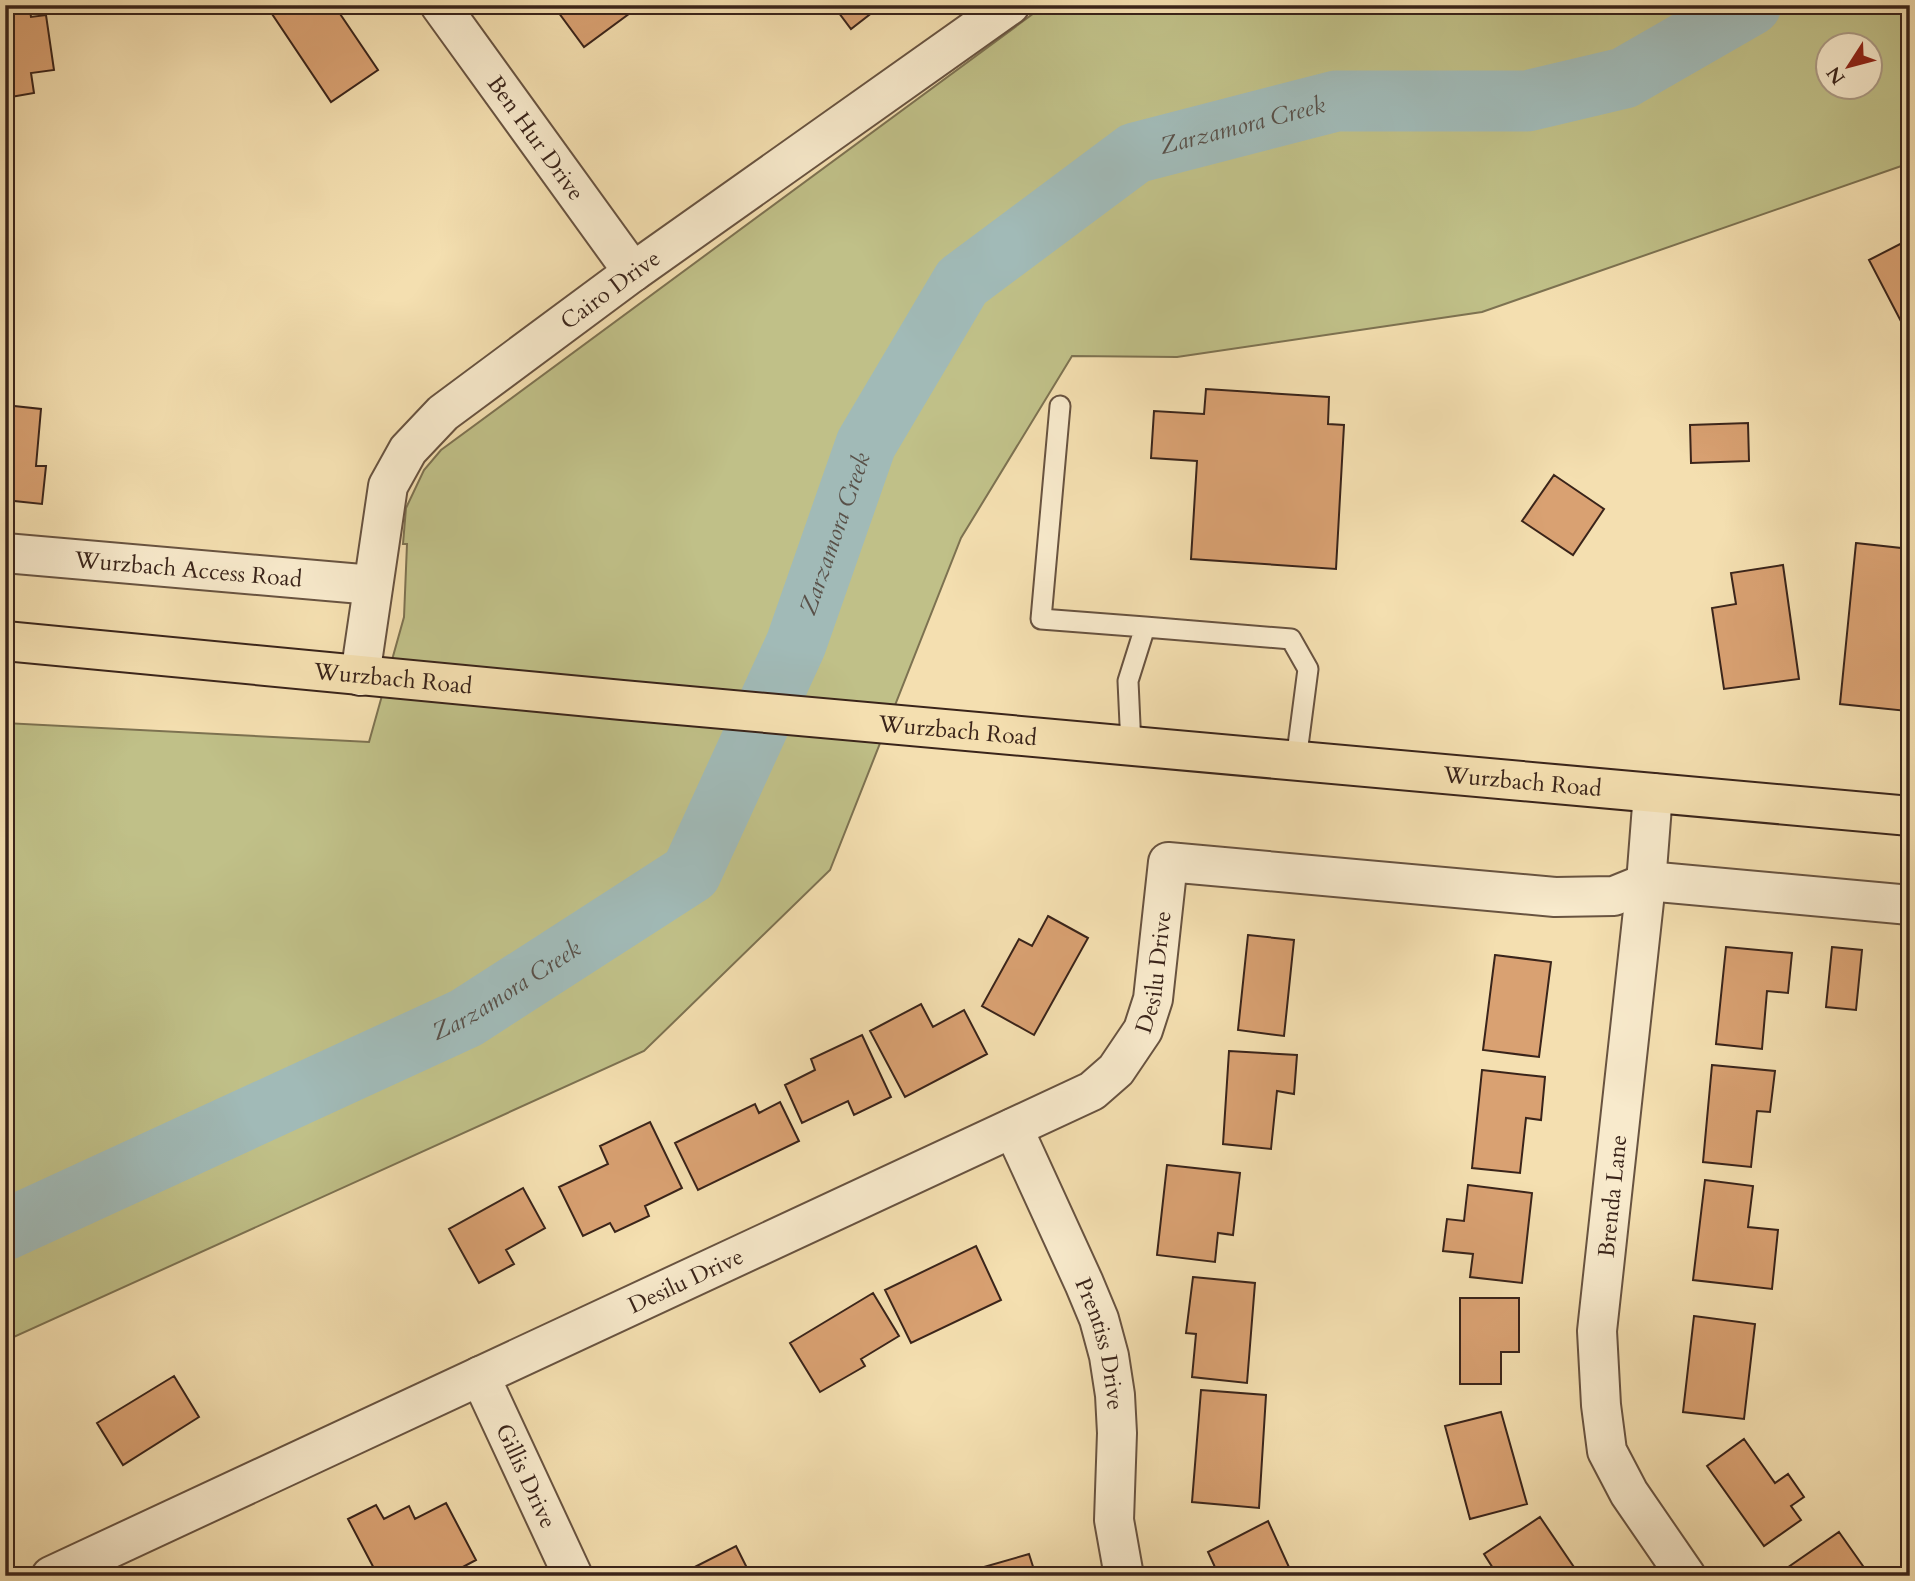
<svg xmlns="http://www.w3.org/2000/svg" width="1915" height="1581" font-family="Cardo,serif">
  <style>
    .green { fill: #c0c088; stroke: #7d7251; stroke-width: 2; fill-rule: evenodd }
    .lines { fill: none; stroke-linecap: round; stroke-linejoin: round }
    .river { stroke: #a1bab7; stroke-width: 61 }
    .building { fill: #d9a172; stroke: #3a241a; stroke-width: 2 }
    .lane-casing { stroke: #685340; stroke-width: 23 }
    .street-casing { stroke: #685340; stroke-width: 42 }
    .primary-casing { stroke: #3a241a; stroke-width: 42 }
    .lane { stroke: #f8eacc; stroke-width: 19 }
    .street { stroke: #f8eacc; stroke-width: 38 }
    .primary { stroke: #f4dfb0; stroke-width: 38 }
    .labels { text-anchor: middle; stroke-width: 6; stroke-linejoin: round; paint-order: stroke }
    .street-label { font-size: 23px; fill: #3a241a; stroke: #f8eacc }
    .water-label { font-size: 24px; font-style: italic; fill: #595149; stroke: #f8eacc }
  </style>
  <rect width="100%" height="100%" fill="#f4dfb0"/>
  <filter id="stains"><feTurbulence type="fractalNoise" baseFrequency=".00286" numOctaves="4"/><feColorMatrix values="0 0 0 0 .2 0 0 0 0 .09 0 0 0 0 .02 0 0 0 .5 -.17"/></filter>
  <radialGradient id="worn" r=".72"><stop offset=".6" stop-color="#630" stop-opacity="0"/><stop offset="1" stop-color="#630" stop-opacity=".3"/></radialGradient>
  <path class="green" d="M1045,5H1910V163L1482,312L1177,357L1072,356L961,538L830,870L644,1051L5,1341V723L369,742L404,617L407,544H403L406,508L424,470L441,450ZM1828,46H1870V88H1828Z"/>
  <g class="lines">
    <path class="river" id="s1" d="M5,1230L466,1018L691,873L796,644L866,444L962,282L1135,153L1336,101H1527L1624,78L1751,5"/>
  </g>
  <path class="building" d="M5,5H29L31,17L46,15L54,70L31,73L34,93L5,98Z
    M266,5H334L378,70L331,102Z
    M553,5H641L584,47Z
    M833,5H882L851,29Z
    M1910,239V327L1905,329L1869,260Z
    M1206,389L1329,397L1328,424L1344,425L1336,569L1191,559L1197,461L1151,458L1154,411L1204,414Z
    M5,405L41,409L36,466H46L42,504L5,500Z
    M1748,423L1749,461L1691,463L1690,425Z
    M1554,475L1604,509L1573,555L1522,521Z
    M1856,543L1910,549V681L1907,711L1840,704Z
    M1783,565L1799,679L1724,689L1712,608L1736,604L1731,573Z
    M1048,916L1088,938L1034,1035L982,1006L1019,939L1032,946Z
    M1248,935L1294,940L1284,1036L1238,1030Z
    M1726,947L1792,953L1788,993L1767,991L1762,1049L1716,1044Z
    M1832,947L1862,950L1856,1010L1826,1007Z
    M1495,955L1551,962L1539,1057L1483,1050Z
    M921,1004L933,1027L964,1010L987,1054L905,1097L870,1031Z
    M862,1035L891,1097L854,1115L848,1101L802,1123L785,1085L815,1070L811,1059Z
    M1229,1051L1297,1055L1294,1094L1277,1091L1271,1149L1223,1144Z
    M1712,1065L1775,1071L1770,1112L1757,1111L1751,1167L1703,1162Z
    M1482,1070L1545,1077L1541,1120L1526,1118L1520,1173L1472,1168Z
    M780,1102L799,1141L698,1190L675,1143L755,1104L759,1113Z
    M650,1122L682,1188L645,1206L649,1216L615,1232L610,1223L583,1236L559,1187L608,1164L600,1146Z
    M1167,1165L1240,1173L1233,1235L1218,1233L1215,1262L1157,1255Z
    M1705,1180L1753,1186L1748,1227L1778,1230L1772,1289L1693,1280Z
    M1468,1185L1532,1193L1522,1283L1470,1277L1473,1254L1443,1251L1447,1219L1464,1221Z
    M523,1188L545,1228L506,1250L514,1264L479,1283L449,1229Z
    M976,1246L1001,1300L911,1343L885,1290Z
    M1193,1277L1255,1283L1247,1383L1192,1377L1196,1334L1186,1333Z
    M873,1293L899,1336L861,1359L865,1366L820,1392L790,1343Z
    M1460,1298H1519V1352H1501V1384H1460Z
    M1694,1316L1755,1324L1744,1419L1683,1412Z
    M174,1376L199,1417L123,1465L97,1423Z
    M1201,1390L1266,1395L1259,1508L1192,1502Z
    M1501,1412L1527,1504L1470,1519L1445,1426Z
    M1744,1439L1775,1483L1788,1474L1804,1497L1791,1506L1801,1520L1764,1546L1707,1466Z
    M446,1503L476,1560L446,1576H378L348,1519L376,1505L384,1519L409,1506L415,1519Z
    M1540,1517L1580,1576H1498L1484,1554Z
    M1268,1521L1293,1576H1219L1208,1552Z
    M1839,1532L1870,1576H1788L1784,1570Z
    M736,1546L751,1576H677Z
    M1029,1554L1036,1576H964L963,1573Z"/>
  <g class="lines">
    <g class="lane-casing">
      <path id="lane" d="M1060,406L1041,619L1145,627
        M1131,746L1128,681L1145,627L1291,639L1308,669L1296,761"/>
    </g>
    <g class="street-casing">
      <g id="street">
        <path id="s2" d="M440,5L633,272"/>
        <path id="s3" d="M5,553L373,585"/>
        <path id="s4" d="M360,676L388,486L408,450L443,413L633,272L1010,5"/>
        <path d="M1653,793L1646,883L1597,1331L1601,1405L1607,1451L1629,1493L1686,1576"/>
        <path id="s5" d="M1013,1128L1084,1283L1099,1319L1109,1356L1115,1395L1117,1433L1114,1520L1124,1576"/>
        <path id="s6" d="M480,1376L573,1576"/>
        <path id="s7" d="M51,1576L1092,1091L1116,1070L1143,1030L1153,999L1168,862L1555,897L1614,896L1646,883L1658,882L1910,905"/>
      </g>
    </g>
    <g class="primary-casing">
      <g id="primary">
        <path id="s8" d="M5,641L622,700L1910,816"/>
      </g>
    </g>
    <use href="#lane" class="lane"/>
    <use href="#street" class="street"/>
    <use href="#primary" class="primary"/>
  </g>
  <g class="labels">
    <g class="street-label">
      <text dy="8" stroke="none"><textPath href="#s2" startOffset="164">Ben Hur Drive</textPath></text>
      <text dy="8" stroke="none"><textPath href="#s4" startOffset="492">Cairo Drive</textPath></text>
      <text dy="8" stroke="none"><textPath href="#s3" startOffset="184">Wurzbach Access Road</textPath></text>
      <text dy="8" stroke="none"><textPath href="#s8" startOffset="390">Wurzbach Road</textPath></text>
      <text dy="8" stroke="none"><textPath href="#s8" startOffset="957">Wurzbach Road</textPath></text>
      <text dy="8" stroke="none"><textPath href="#s8" startOffset="1524">Wurzbach Road</textPath></text>
      <text dy="8" stroke="none"><textPath href="#s7" startOffset="1288">Desilu Drive</textPath></text>
      <text transform="translate(1612 1196) rotate(-84)" y="8">Brenda Lane</text>
      <text dy="8" stroke="none"><textPath href="#s7" startOffset="700">Desilu Drive</textPath></text>
      <text dy="8" stroke="none"><textPath href="#s5" startOffset="234">Prentiss Drive</textPath></text>
      <text dy="8" stroke="none"><textPath href="#s6" startOffset="110">Gillis Drive</textPath></text>
    </g>
    <g class="water-label">
      <text dy="8" stroke="none"><textPath href="#s1" startOffset="1754">Zarzamora Creek</textPath></text>
      <text dy="8" stroke="none"><textPath href="#s1" startOffset="1144">Zarzamora Creek</textPath></text>
      <text dy="8" stroke="none"><textPath href="#s1" startOffset="556">Zarzamora Creek</textPath></text>
    </g>
  </g>
  <rect width="1915" height="1581" fill="none" stroke="#f4dfb0" stroke-width="28"/>
  <rect x="7" y="7" width="1901" height="1567" fill="none" stroke="#3a241a" stroke-width="3.5"/>
  <rect x="14" y="14" width="1887" height="1553" fill="none" stroke="#3a241a" stroke-width="2"/>
  <g transform="translate(1849 66) rotate(234)"><circle r="33" fill="#f8eacc" stroke="#ac9b85" stroke-width="2"/>
  <path d="M0-5L12 26L0 18L-12 26Z" fill="#8f2418"/>
  <text y="-10" font-size="19" font-weight="bold" text-anchor="middle" fill="#3a241a">N</text>
  </g>
  <rect width="100%" height="100%" filter="url(#stains)"/>
  <rect width="100%" height="100%" fill="url(#worn)"/>
</svg>
